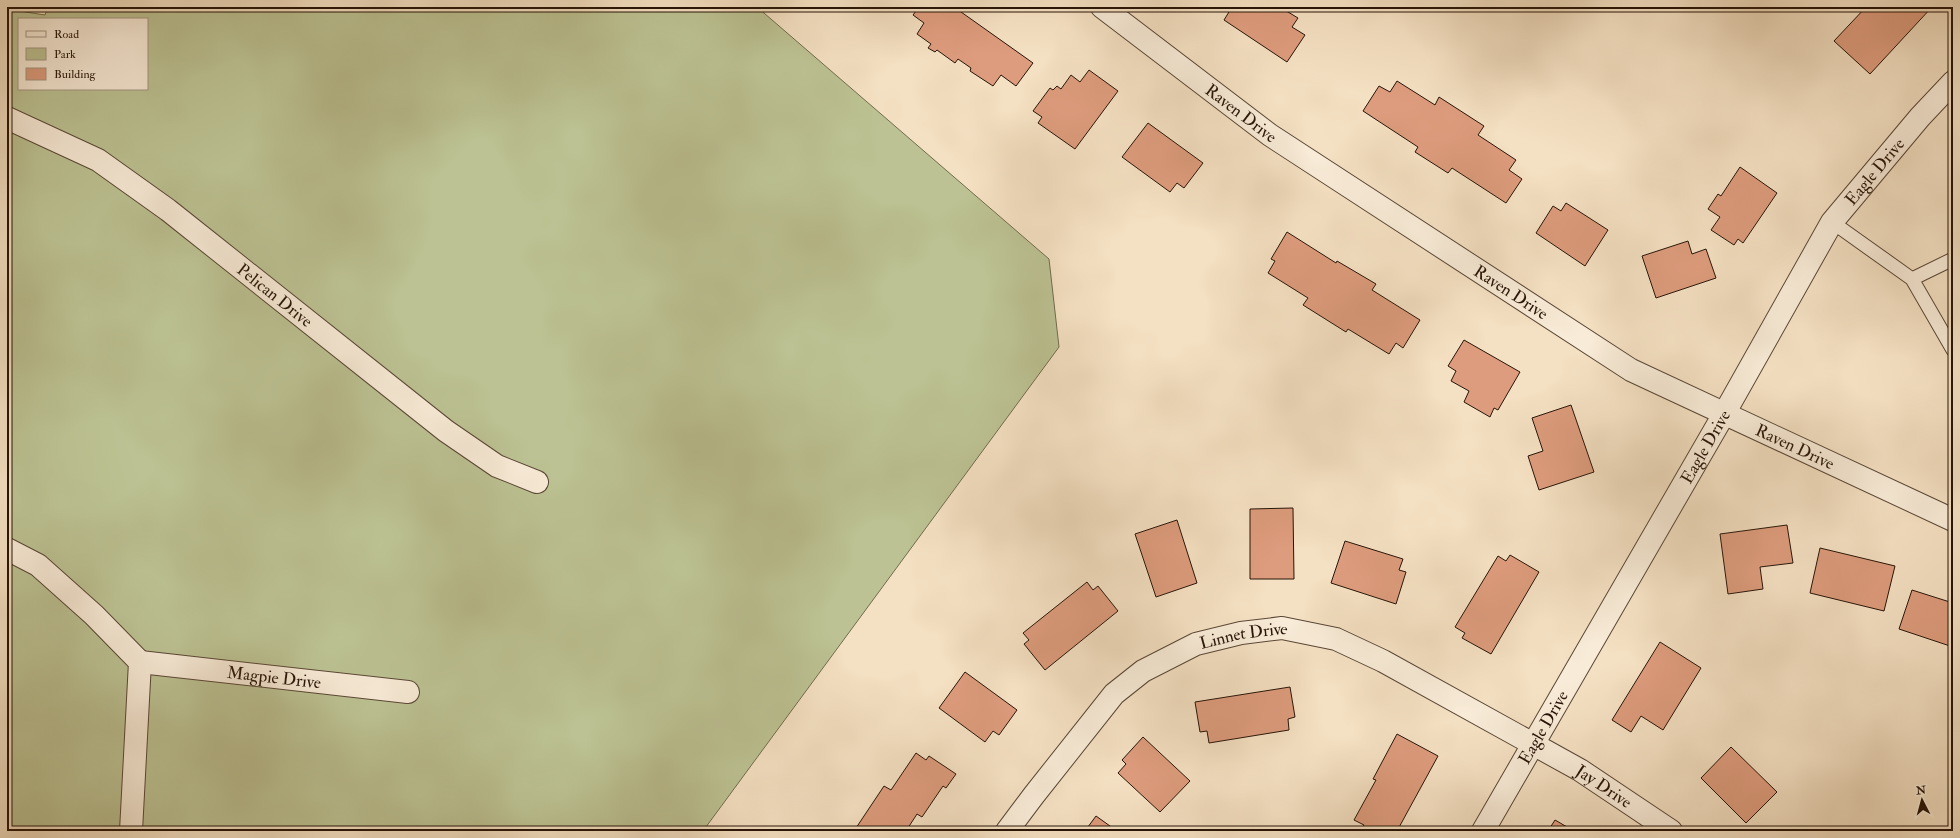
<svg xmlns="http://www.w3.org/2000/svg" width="1960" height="838" font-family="'IM FELL Double Pica',serif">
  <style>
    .green { fill: #bcc293; stroke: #726b4d; fill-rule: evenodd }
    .building { fill: #dd9c7d; stroke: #271407 }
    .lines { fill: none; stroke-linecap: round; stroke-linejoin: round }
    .service-casing { stroke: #5a4736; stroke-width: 15 }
    .minor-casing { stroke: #5a4736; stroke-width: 24 }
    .service { stroke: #f8ebd7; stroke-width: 13 }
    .minor { stroke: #f8ebd7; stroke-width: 22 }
    .labels { text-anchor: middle; stroke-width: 4; stroke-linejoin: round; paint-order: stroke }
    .street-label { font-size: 17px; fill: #271407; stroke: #f8ebd7 }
  </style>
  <rect width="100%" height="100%" fill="#f4e0c2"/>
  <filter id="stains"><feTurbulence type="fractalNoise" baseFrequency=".005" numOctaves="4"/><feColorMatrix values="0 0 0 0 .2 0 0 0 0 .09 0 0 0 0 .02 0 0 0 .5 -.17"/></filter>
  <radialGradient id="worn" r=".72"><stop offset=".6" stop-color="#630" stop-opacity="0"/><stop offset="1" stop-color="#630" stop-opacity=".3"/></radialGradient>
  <path class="green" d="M48,7H757L1049,259L1059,347L703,831H7V9L45,15ZM19,19H147V89H19Z"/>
  <path class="building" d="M919,7H954L1033,63L1016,86L1001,75L993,86L970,71L971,68L958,59L955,63L937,50L935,52L928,48L931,44L917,34L924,23L913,15Z
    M1232,7H1285L1283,9L1298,18L1292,27L1305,35L1287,62L1224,20Z
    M1866,7H1932L1870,74L1834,41Z
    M1089,70L1118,91L1075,149L1038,123L1042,117L1033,111L1050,88L1053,90L1057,86L1061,89L1071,75L1080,82Z
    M1397,81L1435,105L1439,97L1484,126L1478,135L1516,160L1509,170L1522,179L1506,203L1452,168L1448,173L1415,152L1418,147L1363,111L1379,86L1390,92Z
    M1148,123L1203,163L1184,188L1177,183L1170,192L1122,157Z
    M1740,167L1777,193L1743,243L1738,239L1734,245L1711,230L1720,217L1708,209L1718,194L1721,196Z
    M1566,203L1608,230L1585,266L1536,233L1553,206L1561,211Z
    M1287,232L1336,263L1337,261L1376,284L1372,290L1420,320L1403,348L1396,343L1389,354L1348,329L1346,332L1303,305L1308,298L1268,273L1275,261L1271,259Z
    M1688,241L1692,254L1706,249L1716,278L1656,298L1642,256Z
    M1464,340L1520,372L1498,410L1494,408L1490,417L1464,402L1469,391L1451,381L1456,371L1448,366Z
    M1571,405L1594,472L1539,490L1528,456L1543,451L1532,418Z
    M1293,508L1294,579H1250V509Z
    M1177,520L1197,583L1156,597L1135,534Z
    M1787,525L1793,563L1760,567L1763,589L1728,594L1720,534Z
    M1345,541L1403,559L1399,570L1406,572L1396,604L1331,583Z
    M1820,548L1895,566L1884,611L1810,593Z
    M1510,555L1539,572L1491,654L1462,638L1465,633L1455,627L1498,556L1506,561Z
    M1087,582L1093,590L1098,586L1118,611L1045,670L1024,644L1029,640L1023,633Z
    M1912,590L1953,603V638L1950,646L1899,629Z
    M1660,642L1701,668L1663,730L1641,716L1631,732L1612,720Z
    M965,672L1017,710L999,735L993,731L985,742L939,708Z
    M1290,687L1295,717L1288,719L1289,730L1209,743L1207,731L1200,732L1195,702Z
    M1397,734L1438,756L1397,831H1360L1364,825L1354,820L1376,780L1373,779Z
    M1143,737L1190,781L1160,812L1118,773L1126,764L1122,760Z
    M1731,747L1777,792L1746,823L1701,778Z
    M916,753L926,760L929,756L956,774L946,788L943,786L922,817L917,814L906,831H861L856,828L884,786L891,790Z
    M1096,816L1117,831H1085Z
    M1555,820L1574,831H1548Z"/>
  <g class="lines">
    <g class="service-casing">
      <path id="service" d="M1832,222L1912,279L1953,350
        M1912,279L1953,259"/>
    </g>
    <g class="minor-casing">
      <g id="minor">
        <path id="s1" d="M1102,7L1270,135L1631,370L1953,520"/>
        <path id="s2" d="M7,118L98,160L168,210L446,431L497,466L537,482"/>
        <path d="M7,549L38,565L94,615L140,662L131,831"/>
        <path id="s3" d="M140,662L408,692"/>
        <path id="s4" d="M1007,831L1034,795L1114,694L1143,671L1196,644L1241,633L1282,628L1336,639L1383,661L1580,770L1671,831"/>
        <path id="s5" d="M1483,831L1724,414L1832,222L1920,117L1953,82"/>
      </g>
    </g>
    <use href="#service" class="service"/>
    <use href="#minor" class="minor"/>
  </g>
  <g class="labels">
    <g class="street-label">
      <text dy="6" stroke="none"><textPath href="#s1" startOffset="175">Raven Drive</textPath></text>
      <text dy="6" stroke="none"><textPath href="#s5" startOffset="768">Eagle Drive</textPath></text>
      <text dy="6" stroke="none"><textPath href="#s1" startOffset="499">Raven Drive</textPath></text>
      <text dy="6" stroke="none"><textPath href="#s2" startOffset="323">Pelican Drive</textPath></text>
      <text dy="6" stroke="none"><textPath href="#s5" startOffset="444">Eagle Drive</textPath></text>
      <text dy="6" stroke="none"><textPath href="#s1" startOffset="823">Raven Drive</textPath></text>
      <text dy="6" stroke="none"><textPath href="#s4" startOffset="319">Linnet Drive</textPath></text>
      <text dy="6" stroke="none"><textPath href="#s3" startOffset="135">Magpie Drive</textPath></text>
      <text dy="6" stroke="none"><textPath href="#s5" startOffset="120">Eagle Drive</textPath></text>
      <text dy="6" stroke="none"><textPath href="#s4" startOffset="719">Jay Drive</textPath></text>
    </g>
  </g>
  <rect width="1960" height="838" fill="none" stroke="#f4e0c2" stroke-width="24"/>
  <rect x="8" y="8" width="1944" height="822" fill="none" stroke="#271407" stroke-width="2"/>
  <rect x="12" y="12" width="1936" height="814" fill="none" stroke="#271407"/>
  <rect x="18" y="18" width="130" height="72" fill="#f8ebd7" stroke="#a49584"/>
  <rect x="26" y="31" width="20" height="6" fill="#f8ebd7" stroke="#a49584"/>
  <text x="54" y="38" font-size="12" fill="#271407">Road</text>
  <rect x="26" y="48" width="20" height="12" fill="#bcc293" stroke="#a49584"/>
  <text x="54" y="58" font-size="12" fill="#271407">Park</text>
  <rect x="26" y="68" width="20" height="12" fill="#dd9c7d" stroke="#a49584"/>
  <text x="54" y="78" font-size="12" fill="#271407">Building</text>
  <g transform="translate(1922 800) rotate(354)" stroke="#f8ebd7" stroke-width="3" paint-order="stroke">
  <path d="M0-3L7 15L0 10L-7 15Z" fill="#271407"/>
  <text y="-6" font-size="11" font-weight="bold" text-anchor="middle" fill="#271407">N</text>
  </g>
  <rect width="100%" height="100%" filter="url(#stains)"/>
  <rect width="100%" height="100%" fill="url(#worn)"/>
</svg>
